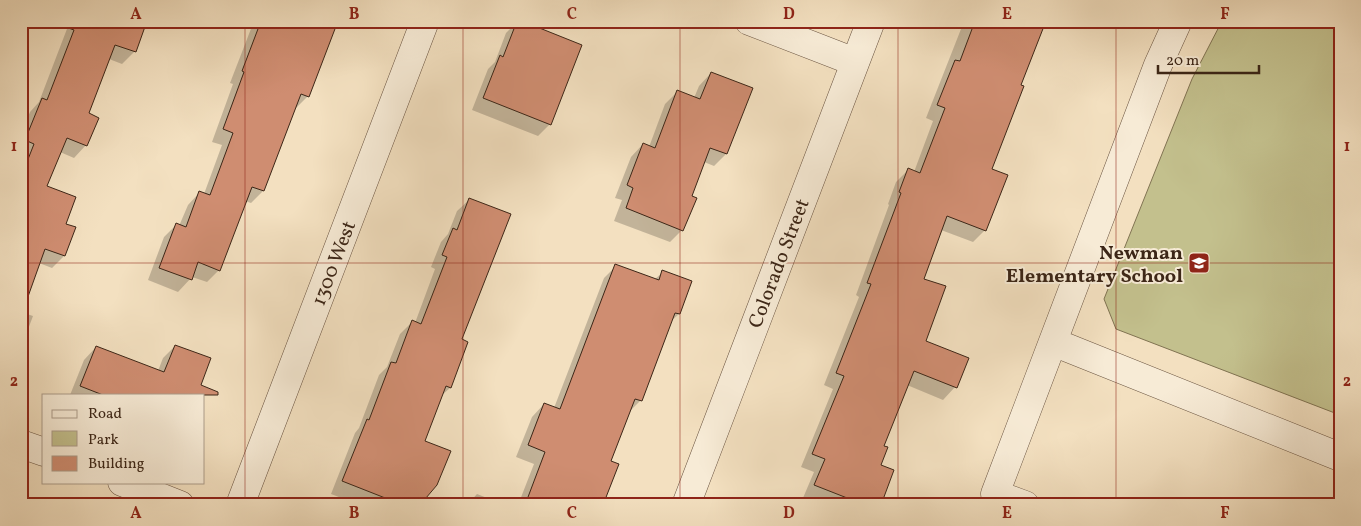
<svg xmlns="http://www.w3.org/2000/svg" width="1361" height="526" font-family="Vollkorn,serif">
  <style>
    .green { fill: #c3c08d; stroke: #807352 }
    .shadow { fill: #0003 }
    .building { fill: #cf8d71; stroke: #3c2617 }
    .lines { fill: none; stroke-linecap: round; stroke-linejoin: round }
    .minor-casing { stroke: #6a5441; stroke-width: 29 }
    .minor { stroke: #f7ebd6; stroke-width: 28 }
    .grid { fill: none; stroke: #8f2418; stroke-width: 1; stroke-opacity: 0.55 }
    .labels { text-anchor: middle; stroke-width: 4; stroke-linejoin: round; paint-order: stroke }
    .poi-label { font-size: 20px; font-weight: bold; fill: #3c2617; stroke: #f7ebd6; text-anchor: end }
    .street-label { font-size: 20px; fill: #3c2617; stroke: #f7ebd6 }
    .neatline { fill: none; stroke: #8f2418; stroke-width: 2 }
    .grid-label { font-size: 16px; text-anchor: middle; font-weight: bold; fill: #8f2418 }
  </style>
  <rect width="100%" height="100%" fill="#f3e0c0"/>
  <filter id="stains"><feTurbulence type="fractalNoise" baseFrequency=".004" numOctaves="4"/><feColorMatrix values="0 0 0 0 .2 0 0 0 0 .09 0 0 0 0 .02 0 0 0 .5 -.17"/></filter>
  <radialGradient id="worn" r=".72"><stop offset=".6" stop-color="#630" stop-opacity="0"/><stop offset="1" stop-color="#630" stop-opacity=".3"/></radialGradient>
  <path class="green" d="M1222,21H1340V415L1116,329L1104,299L1192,79Z"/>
  <path class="shadow" d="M70,21L135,51L122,64L109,59L87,114L86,145L74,158L60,152L45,187L64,224V256L52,268L39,263L21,273V160L23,156H21V133L30,112L39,102Z
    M254,21H337L308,96L296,108H294L263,191L251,203L245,201L219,270L207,282L192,277L178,292L148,280L164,237L176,225L179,226L188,205L200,192L204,194L222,145L212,142L233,84L230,83Z
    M518,21L550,124L538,136L472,110L488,69L495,62L506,33Z
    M960,21H1045L1020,86L991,170L985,230L973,242L941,230L923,279L924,342L967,359L955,387L943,400L907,385L883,447L879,466L880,505H822L803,498L814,472L801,467L833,389L824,385L859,297L856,295L889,205L888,204L896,182L908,170L914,172L933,121L926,118L961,29L958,27Z
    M711,73L751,89L726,154L714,166L704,162L690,197L682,230L670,242L614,221L622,200L615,198L631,157L643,144L649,147L665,104L677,92L694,98L699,86Z
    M470,199L460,340L467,342L450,388L440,397L423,442L418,505H360L331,494L355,433L359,428L379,375L387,367L400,334L412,322L415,323L435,269L431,267L441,242L448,234L457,211Z
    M616,266L654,280L663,272L679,314L670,322L641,400L629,412L560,505H518L534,464L516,457L532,417L544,404L554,408L604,278Z
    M21,312L33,316L21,348Z
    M175,346L196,395H70L84,360L96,347L158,371L163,358Z
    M477,494L505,505H467Z"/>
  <path class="building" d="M60,21H147L136,52L115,45L89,113L99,118L87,146L67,138L47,186L76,197L66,224L76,227L65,256L45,249L25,305H21V177L34,144L25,140L42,98L47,100L74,30L60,25Z
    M261,21H338L309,97L301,94L264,191L252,187L220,271L198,262L192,280L159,268L176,223L186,227L199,191L210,195L233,133L223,129L244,72L242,71Z
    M517,21H522L582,45L551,125L483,98L500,55L503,57Z
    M975,21H1046L1021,85L1024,86L992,169L1008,175L986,231L947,216L924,279L946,286L926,341L969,358L957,388L914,371L884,446L888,447L881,465L894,470L881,505H865L814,485L825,459L812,454L844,376L836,373L871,284L867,283L901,193L899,192L908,168L920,173L945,108L937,105L955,60L960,61Z
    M711,72L753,88L727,154L710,148L692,196L697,198L683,231L626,208L633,188L627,185L643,143L655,148L677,90L700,99Z
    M469,198L511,214L462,339L468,342L451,388L446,386L425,441L451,451L437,485L420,505H403L342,481L367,419L369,420L391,362L396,363L412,320L421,324L447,257L442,255L453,228L457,230Z
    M615,264L659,280L662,270L692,281L680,314L675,313L642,401L635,399L611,461L619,464L603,505H525L545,452L528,445L544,403L560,409Z
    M175,345L211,358L201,385L218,392V395H103L80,386L96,346L164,372Z"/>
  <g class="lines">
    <g class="minor-casing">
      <path id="minor" d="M749,21L855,62
        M1053,342L1340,457
        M21,444L44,452
        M122,482L180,505
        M240,505L425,21
        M686,505L871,21
        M1025,505L995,494L1158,65L1178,21"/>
    </g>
    <use href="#minor" class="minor"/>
  </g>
  <path class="grid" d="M245,21V505M463,21V505M680,21V505M898,21V505M1116,21V505M21,263H1340"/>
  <defs>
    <g id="school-square" transform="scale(1.125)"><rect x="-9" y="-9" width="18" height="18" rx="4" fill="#8f2418" stroke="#f7ebd6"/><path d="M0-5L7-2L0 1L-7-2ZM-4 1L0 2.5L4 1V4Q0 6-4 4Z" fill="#fff"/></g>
  </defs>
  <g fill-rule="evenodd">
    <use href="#school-square" x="1199" y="263"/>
  </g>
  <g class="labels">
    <g class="poi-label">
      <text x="1183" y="259">Newman<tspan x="1183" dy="23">Elementary School</tspan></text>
    </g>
    <g class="street-label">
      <text transform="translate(333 263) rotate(-69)" y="7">1300 West</text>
      <text transform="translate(778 263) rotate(-69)" y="7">Colorado Street</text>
    </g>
  </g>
  <rect width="1361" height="526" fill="none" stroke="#f3e0c0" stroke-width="55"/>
  <rect x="42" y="394" width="162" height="90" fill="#f7ebd6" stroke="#ac9c8a"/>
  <rect x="52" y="410" width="25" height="8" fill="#f7ebd6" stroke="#ac9c8a"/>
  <text x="88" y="418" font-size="15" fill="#3c2617">Road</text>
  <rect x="52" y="431" width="25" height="15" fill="#c3c08d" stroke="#ac9c8a"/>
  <text x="88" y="444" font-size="15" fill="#3c2617">Park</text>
  <rect x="52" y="456" width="25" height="15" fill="#cf8d71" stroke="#ac9c8a"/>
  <text x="88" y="468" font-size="15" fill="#3c2617">Building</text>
  <path d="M1158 65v8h101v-8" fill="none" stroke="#3c2617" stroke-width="2.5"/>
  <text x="1166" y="65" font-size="15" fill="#3c2617" stroke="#f7ebd6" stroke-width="4" paint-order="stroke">20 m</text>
  <rect x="28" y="28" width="1306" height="470" class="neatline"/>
  <g class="grid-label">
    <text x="136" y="19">A</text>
    <text x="354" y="19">B</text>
    <text x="572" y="19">C</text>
    <text x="789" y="19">D</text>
    <text x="1007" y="19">E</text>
    <text x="1225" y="19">F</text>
    <text x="14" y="151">1</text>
    <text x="1347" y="151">1</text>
    <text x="14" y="386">2</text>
    <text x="1347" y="386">2</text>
    <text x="136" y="518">A</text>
    <text x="354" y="518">B</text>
    <text x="572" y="518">C</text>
    <text x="789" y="518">D</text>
    <text x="1007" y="518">E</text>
    <text x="1225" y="518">F</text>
  </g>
  <rect width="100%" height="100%" filter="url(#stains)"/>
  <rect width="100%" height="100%" fill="url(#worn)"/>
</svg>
